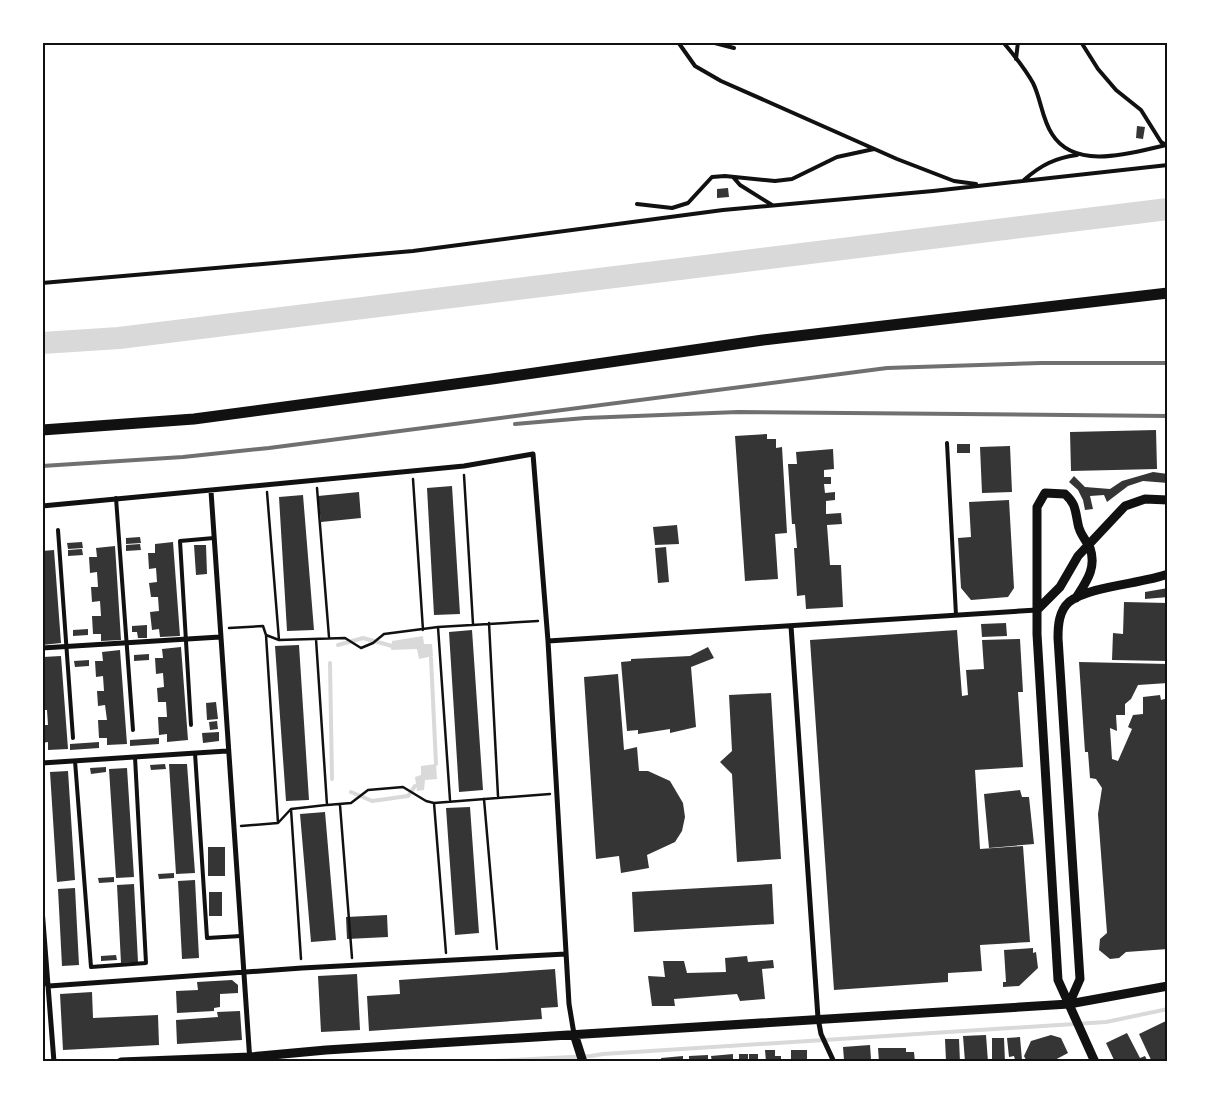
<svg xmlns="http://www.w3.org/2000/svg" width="1210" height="1104" font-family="Georgia,serif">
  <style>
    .water { fill: #d9d9d9 }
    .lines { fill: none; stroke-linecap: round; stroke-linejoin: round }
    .stream { stroke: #d9d9d9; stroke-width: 4 }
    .river { stroke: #d9d9d9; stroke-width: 22 }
    .building { fill: #353535 }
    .path { stroke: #111; stroke-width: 2.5 }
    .service { stroke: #111; stroke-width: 4 }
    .minor { stroke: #111; stroke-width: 5 }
    .tertiary { stroke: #111; stroke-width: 9 }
    .primary { stroke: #111; stroke-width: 11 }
    .rail { stroke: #707070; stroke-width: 4 }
    .neatline { fill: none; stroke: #111; stroke-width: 2 }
  </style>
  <rect width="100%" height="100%" fill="#fff"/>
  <path class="water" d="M423,636L424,644H432L433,656L419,659L417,649L391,650L392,641Z
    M436,764L437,779L425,780L424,790L417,791L415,777L421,775V766Z"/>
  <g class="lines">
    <path class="stream" d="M338,645L363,638L392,646
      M431,658L436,764
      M330,663L332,779
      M351,792L372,801L408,796L415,786
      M475,1062L591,1056L603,1054L1106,1022L1168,1009"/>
    <path class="river" d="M42,343L119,338L1168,209"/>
  </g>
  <path class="building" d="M1137,126L1145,127L1143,139L1136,138Z
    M728,188L729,197L717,198V189Z
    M1165,424H1168V460H1165Z
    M1156,430L1157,469L1071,471L1070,432Z
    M767,434V439H776V448L782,447L787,533L775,534L778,579L745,581L735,436Z
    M957,444H970V453H957Z
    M1010,446L1012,492L982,493L980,447Z
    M833,449L834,469L824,470V477H831V484H824L825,493L835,492V500L826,501V514L841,513L842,524L827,525L830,565H841L843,607L806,609L805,595L797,596L794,548H797L795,524H792L788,464H797L796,452Z
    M1153,472L1168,474V483L1143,481L1128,486L1107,502L1104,495L1090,496L1093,509L1085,510L1083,500L1078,490L1069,482L1074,476L1085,487L1110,489L1122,481Z
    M452,486L460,614L434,615L427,488Z
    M359,492L361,518L321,522L318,496Z
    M303,495L314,630L287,631L279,497Z
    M1009,500L1014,588L1008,597L971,600L961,588L958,538L971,537L969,502Z
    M677,525L679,544L655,545L653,527Z
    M140,537L141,543L126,544V538Z
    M82,542L83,548L68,549L67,543Z
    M173,542L180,636L160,637L159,629L152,630L150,612L159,611L158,597H151L149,583L157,582L156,568L149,569L148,553H155V544Z
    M140,544L141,550L126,551V545Z
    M194,545H206L207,574L196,575Z
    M115,546L121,640L101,641V634H93L92,616H101L100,601L92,602L91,587H98L97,572L90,573L89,557H97L96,548Z
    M666,547L669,582L658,583L655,548Z
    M82,549L83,555L68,556V550Z
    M54,550L61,643L42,645V551Z
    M1168,588V597L1145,599V592Z
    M1124,602L1168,603V661L1112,660L1113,633L1123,634Z
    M1006,623L1007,636L982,637L981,624Z
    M147,625V638H138L137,632H132V626Z
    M88,629V635L73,636V630Z
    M472,630L483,790L459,792L449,632Z
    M957,630L962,696L968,695L966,670L984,669L982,640L1020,639L1023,692H1018L1023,767L975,770L980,849L1023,846L1030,942L980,945L982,971L948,973V982L834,990L810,640Z
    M299,645L309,800L286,801L275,646Z
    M181,647L188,740L167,742V734L159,735L158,717H167L166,702H158L157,688L164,687L163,673L156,674L155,658H163L162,649Z
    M708,647L714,658L691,667L696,727L670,733V729L638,734V730L627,731L621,662L631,661V659L690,656Z
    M120,650L127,744L107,745V738H99L98,720H107L105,705L98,706L97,691H104L103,676L96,677L95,661H103L102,652Z
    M149,654V660L134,661V655Z
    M61,656L68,749L48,750V742L42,743V725H48L47,710H42V696L45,695L42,681L43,657Z
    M89,660V666L75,667L74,661Z
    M1079,662L1168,664V683L1138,685L1131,699L1125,704V715H1116L1117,731L1110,728L1112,759L1118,761L1132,729L1128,727L1133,715L1143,714V697L1160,695L1161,700L1168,698V949L1126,952L1119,958L1110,959L1099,950L1100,939L1107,933L1098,814L1102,788L1096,779L1090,778L1088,752H1085Z
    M618,674L624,750L637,747L639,771H648L670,781L683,803L685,817L682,831L675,842L647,855L649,868L621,873L619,856L596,859L584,677Z
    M771,693L781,859L737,862L732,774L720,762L732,751L729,695Z
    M216,702L218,719L207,720L206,703Z
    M217,721L218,729L210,730L209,722Z
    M219,732V741L203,743L202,733Z
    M159,738V744L130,746V740Z
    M99,742V748L70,750V744Z
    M165,764L166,769L151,770L150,765Z
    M169,764H187L195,873L176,874Z
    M106,767V772L91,774L90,768Z
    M127,768L134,877L116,878L109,769Z
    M68,771L75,880L57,882L50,772Z
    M1020,790L1022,797H1029L1034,844L989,848L984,794Z
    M470,807L479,933L455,935L446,808Z
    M325,812L336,940L311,942L300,814Z
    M208,847H225V876H208Z
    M174,873V878L159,879L158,874Z
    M114,877V882L99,883L98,878Z
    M195,880L199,958L182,959L178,881Z
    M134,884L138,962L121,963L117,885Z
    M772,884L774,924L634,932L632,892Z
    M75,888L79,965L62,966L58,889Z
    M209,892H222V916H209Z
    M387,915L388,937L347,939L346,917Z
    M1033,948V953L1036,952L1038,968L1019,986L1003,987V982H1006L1004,950Z
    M116,955L117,960L101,961V956Z
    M747,956L748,962L773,960L774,968L762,969L765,999L740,1001L737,994L674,999L675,1006H652L648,976L665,977L663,961H684L687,973L726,972L725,958Z
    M555,969L558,1007L541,1008L542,1019L369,1031L367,996L400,994L399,980Z
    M357,974L360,1030L321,1032L318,976Z
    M232,980L238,985V993L220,994V1007L214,1008V1011L177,1013L176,991L198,990L197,982Z
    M92,992L93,1018L158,1015L159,1045L63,1050L60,994Z
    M240,1011L242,1040L177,1044L176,1020L218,1017L217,1012Z
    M1168,1020V1062H1152L1139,1034Z
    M1127,1033L1140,1058L1145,1056L1148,1062H1115L1106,1043Z
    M986,1035L988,1062H965L963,1036Z
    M1051,1035L1061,1038L1068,1053L1051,1062H1027L1024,1056L1031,1041Z
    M1020,1037L1022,1060H1015L1014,1056L1009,1057L1007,1038Z
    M992,1038H1004L1005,1062L992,1060Z
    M945,1039H959L960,1062L946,1061Z
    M870,1045L871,1059H862V1062L844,1060L843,1047Z
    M878,1048H906V1052H914L915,1062H879Z
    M765,1050H775V1056H781V1062H766Z
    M791,1050H807V1062H791Z
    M733,1054V1062H712L711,1056Z
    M739,1054H748V1062H739Z
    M749,1054H758V1062H749Z
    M708,1055V1062H689V1056Z
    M683,1056V1062H662L661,1058Z"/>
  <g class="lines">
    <path class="path" d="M464,475L473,624
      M413,479L423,630
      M317,488L329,637
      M267,492L279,640
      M489,623L498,796
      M438,627L450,800
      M229,628L263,626L266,635L279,640L345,638L361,648L373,643L384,634L438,627L538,621
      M266,635L278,823
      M316,639L327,805L351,803L368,790L403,787L426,801L434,803L550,794
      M484,799L497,949
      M434,803L446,953
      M340,805L352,958
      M291,809L301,959
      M241,826L278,823L291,809L326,805"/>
    <path class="service" d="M678,42L695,66L721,81L897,159L954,181L976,184
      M711,42L734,48
      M1003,42C1014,55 1025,69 1033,83C1041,99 1042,119 1052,134C1075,171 1131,153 1166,145
      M1081,42L1098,69L1116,90L1141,110L1161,142L1166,145
      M1016,59L1018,42
      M733,177L740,185L772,205
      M1024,180C1041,165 1055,158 1077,155
      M637,204L672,208L688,203L712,177L725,176L775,181L792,179L837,157L874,149
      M42,283L413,251L723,210L933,191L1168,165
      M947,443L956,615
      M116,498L133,730
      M58,530L73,738
      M191,725L180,541L214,538
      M195,753L207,938L241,936
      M75,761L91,967L146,963L135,757
      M42,981L49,986"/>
    <path class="minor" d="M211,491L250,1062
      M42,506L412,471L464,466L533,454L548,641L569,1004L574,1034
      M791,626L818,1018L821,1034L834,1062
      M548,641L1037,610
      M42,648L220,637
      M42,763L227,751
      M42,909L54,1062
      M49,986L302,968L566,954"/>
    <path class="tertiary" d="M1076,598C1086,582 1097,568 1090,548C1086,540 1079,533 1078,524C1075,510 1076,504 1065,494L1045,493L1037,507V634L1058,980L1095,1062
      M1037,610L1060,587L1078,556L1125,506L1145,499L1168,500
      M1069,1004L1080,979L1058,638C1058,625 1059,611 1069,602C1089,586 1141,584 1168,574
      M574,1034L583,1062
      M121,1062L250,1057L326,1050L1069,1004L1168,986"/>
    <path class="primary" d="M42,430L194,419L492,379L763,340L1168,293"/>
    <path class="rail" d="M515,424L585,418L738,412L1168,416
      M42,466L183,457L269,448L887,368L1041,363H1168"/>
  </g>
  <rect width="1210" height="1104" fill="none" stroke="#ffffff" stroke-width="88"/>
  <rect x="44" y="44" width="1122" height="1016" class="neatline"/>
</svg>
